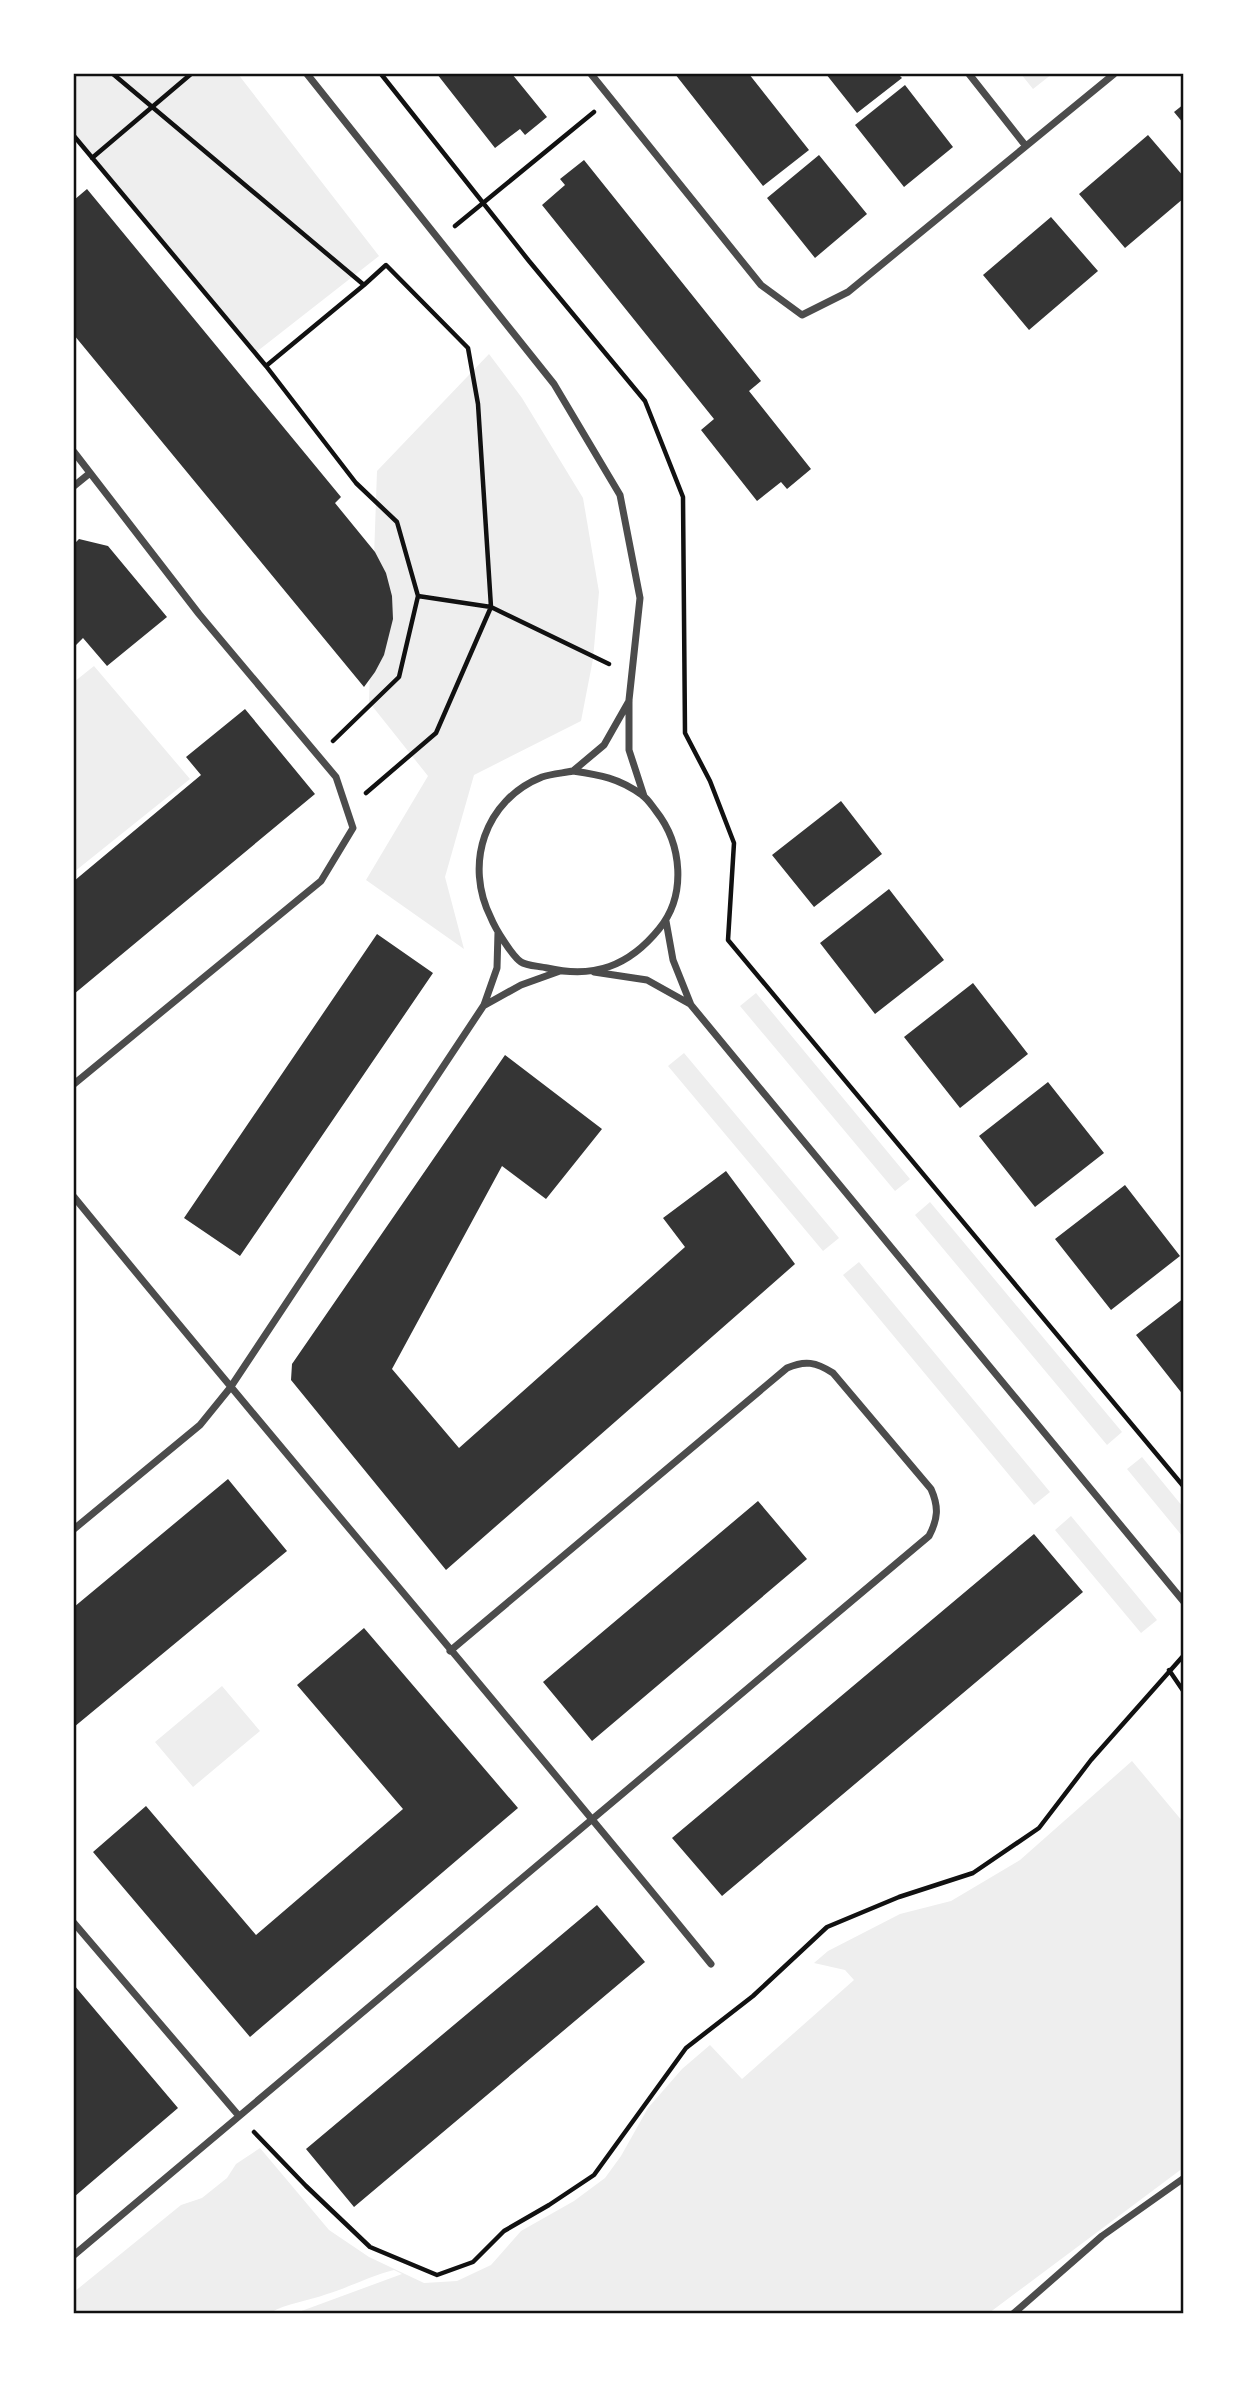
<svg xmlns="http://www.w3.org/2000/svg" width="1257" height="2387" font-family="Commissioner,sans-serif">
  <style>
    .green { fill: #eee }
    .building { fill: #353535 }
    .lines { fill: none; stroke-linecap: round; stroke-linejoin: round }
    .path { stroke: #111; stroke-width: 4.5 }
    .minor { stroke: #4c4c4c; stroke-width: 7 }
    .neatline { fill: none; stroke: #111; stroke-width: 2.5 }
  </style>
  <rect width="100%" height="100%" fill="#fff"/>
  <path class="green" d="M74,74H238L379,256L255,353L74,136Z
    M1021,74H1052L1033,89Z
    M489,354L522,398L583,498L599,592L593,659L581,721L474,775L445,877L464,949L366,880L428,776L369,702L377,471Z
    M94,666L190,779L74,872V682Z
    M756,993L910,1179L895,1191L740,1006Z
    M684,1053L839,1238L823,1251L668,1066Z
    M930,1202L1122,1432L1107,1445L915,1215Z
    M859,1262L1050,1492L1034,1505L843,1275Z
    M1142,1457L1183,1507V1537L1127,1469Z
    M1071,1516L1157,1620L1141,1633L1055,1530Z
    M222,1686L260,1731L193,1787L155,1742Z
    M1132,1761L1183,1822V2168L989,2313H296L402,2274L394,2270C370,2276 350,2287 327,2294C308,2301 287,2303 270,2313H74V2292L181,2205L202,2198L227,2178L236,2164L260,2148L329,2230L369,2257L424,2283L457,2281L491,2265L521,2231L574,2201L605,2178L621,2156L648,2108L682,2069L710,2045L742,2079L854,1980L845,1970L814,1963L828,1951L900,1914L951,1901L1020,1860Z"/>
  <path class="building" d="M437,74H512L547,117L525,135L520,129L495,148Z
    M675,74H749L809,150L763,186Z
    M826,74H898L902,78L857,113Z
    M905,85L953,147L904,187L855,125Z
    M1184,104V124L1174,112Z
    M1148,135L1184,177V198L1125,248L1079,194Z
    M819,155L867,214L815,258L767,198Z
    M584,160L761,381L749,391L811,469L787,489L781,482L757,501L701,430L714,419L542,205L565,185L560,179Z
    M87,189L341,497L335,503L375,552L386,573L392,596L393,619L384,655L375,672L364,687L74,335V200Z
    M1051,217L1098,271L1029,330L983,275Z
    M79,539L108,546L167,617L107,666L83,638L74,647V544Z
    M245,709L315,794L74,994V881L201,775L186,757Z
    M841,801L882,854L814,907L772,855Z
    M889,889L944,960L875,1014L820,943Z
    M377,934L433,973L240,1256L184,1218Z
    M973,983L1028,1054L960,1108L904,1037Z
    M505,1055L602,1129L546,1199L502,1166L392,1369L459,1448L685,1247L663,1218L726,1171L795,1264L446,1570L291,1380L292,1364Z
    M1048,1082L1104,1153L1035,1207L979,1136Z
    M1125,1185L1180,1256L1111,1310L1055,1239Z
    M1184,1298V1396L1136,1335Z
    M228,1479L287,1551L74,1727V1607Z
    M758,1501L807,1559L592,1741L543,1682Z
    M1034,1534L1083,1592L722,1896L672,1838Z
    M364,1628L518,1808L250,2037L93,1852L146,1806L256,1935L403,1809L297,1685Z
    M597,1905L645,1962L354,2207L306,2149Z
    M74,1985L178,2108L74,2197Z"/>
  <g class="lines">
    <path class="path" d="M113,74L364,285L386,265L468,348L478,404L491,607L436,733L366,793
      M381,74L529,261L645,401L683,497L685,733L710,781L734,843L728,940L1184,1487
      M74,136L266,366L356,483L397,522L418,596
      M92,158L191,74
      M455,226L594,112
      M266,366L364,285
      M333,741L399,677L418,596L491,607L609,664
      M1169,1670L1184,1692
      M254,2132L306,2186L370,2247L437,2275L473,2262L504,2231L549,2205L594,2175L686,2048L753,1996L827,1927L899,1897L973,1873L1039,1828L1091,1760L1184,1655"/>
    <path class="minor" d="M307,74L554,384L620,495L640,598L629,700V750L644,796
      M591,74L761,285L802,315L848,292L1114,74
      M969,74L1025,145
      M74,452L199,614L336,777L353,828L321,881L74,1084
      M74,486L90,473
      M573,771C600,775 619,778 642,795C648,799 652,806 656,811C682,844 687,895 659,929C629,966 594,979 547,968C539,966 527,966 521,962C512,956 495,928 491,918C464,865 484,800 542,777C551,774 563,773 573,771Z
      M573,771L604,745L629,701
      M666,921L673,960L691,1005L1184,1602
      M594,972L647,980L690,1004
      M485,1005L521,985L560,971
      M74,1197C284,1454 501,1706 711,1964
      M74,1529L200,1425L230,1388L484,1005L497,968L498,932
      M74,1923L239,2116
      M74,2255L929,1536C938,1519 939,1507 931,1489L833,1373C816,1362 805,1360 787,1368L450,1651
      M1013,2314L1102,2236L1184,2178"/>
  </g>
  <rect width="1257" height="2387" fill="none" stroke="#ffffff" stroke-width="150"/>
  <rect x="75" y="75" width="1107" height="2237" class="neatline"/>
</svg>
